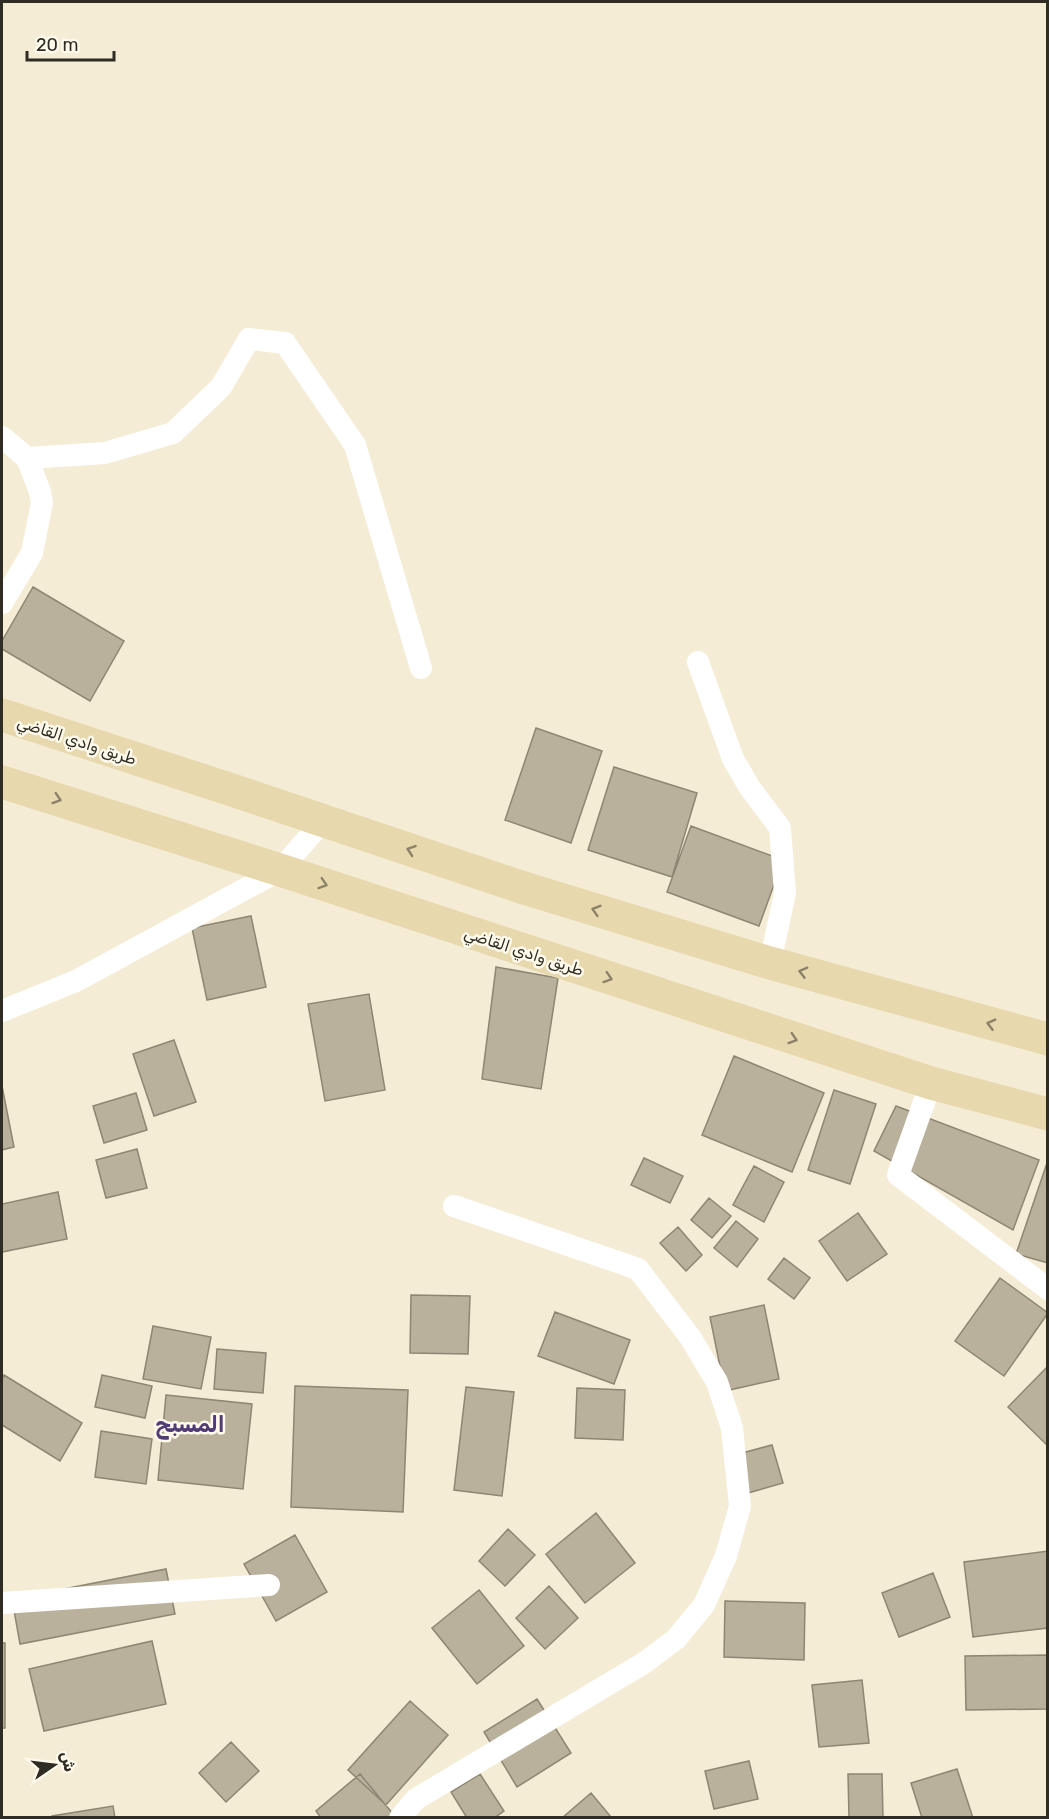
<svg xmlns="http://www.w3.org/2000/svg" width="1049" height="1819" font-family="Rubik,Vazirmatn,sans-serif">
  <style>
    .building { fill: #b9b19c; stroke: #8e8672; stroke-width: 1.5 }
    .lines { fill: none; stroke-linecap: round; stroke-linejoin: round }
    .street { stroke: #fff; stroke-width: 22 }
    .primary { stroke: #e8d8ad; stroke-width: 33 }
    .oneway { stroke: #8c8268 }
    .labels { text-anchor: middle; stroke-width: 5; stroke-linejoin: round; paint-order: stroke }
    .street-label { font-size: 16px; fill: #2f2c24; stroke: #fffaec }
    .district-label { font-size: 22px; font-weight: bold; fill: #523c78; stroke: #fffaec }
  </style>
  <rect width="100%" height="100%" fill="#f5ecd6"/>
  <path class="building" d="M33,587L124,641L90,701L2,649V641Z
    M536,728L602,751L571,843L505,820Z
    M614,767L697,793L672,877L588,850Z
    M691,826L783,860L759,926L667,892Z
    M251,916L266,987L207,1000L192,928Z
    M496,967L558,978L541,1089L482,1079Z
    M369,994L385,1090L325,1101L308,1004Z
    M174,1040L196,1102L154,1116L133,1054Z
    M734,1056L824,1093L792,1172L702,1135Z
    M2,1086L14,1147L2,1150Z
    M834,1090L876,1104L850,1184L808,1170Z
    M136,1093L147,1130L104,1143L93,1106Z
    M896,1106L1039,1160L1013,1230L874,1151Z
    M137,1149L147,1188L106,1198L96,1160Z
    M644,1158L683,1176L670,1203L631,1185Z
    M1048,1160V1263L1016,1254Z
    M754,1166L784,1182L764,1222L733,1205Z
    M58,1192L67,1239L2,1252V1204Z
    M709,1198L731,1216L712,1238L691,1220Z
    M858,1213L887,1254L847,1281L819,1241Z
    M736,1221L758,1239L737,1267L714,1248Z
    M678,1227L702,1255L686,1271L660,1243Z
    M784,1258L810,1278L794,1299L768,1279Z
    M1000,1278L1048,1313L1004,1376L955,1341Z
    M411,1295L470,1296L468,1354L410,1353Z
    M764,1305L779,1379L725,1391L710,1317Z
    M555,1312L630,1340L614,1384L538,1356Z
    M153,1326L211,1337L201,1389L143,1379Z
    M217,1349L266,1353L263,1393L214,1389Z
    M1048,1366V1446L1008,1407Z
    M4,1375L82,1423L60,1461L2,1425V1379Z
    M102,1375L152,1386L145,1418L95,1407Z
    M295,1386L408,1390L403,1512L291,1507Z
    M466,1387L514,1392L502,1496L454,1490Z
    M577,1388L625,1390L623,1440L575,1438Z
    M166,1395L252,1404L243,1489L158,1480Z
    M101,1431L152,1439L146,1484L95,1477Z
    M772,1445L783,1483L748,1493L738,1454Z
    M596,1513L635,1563L585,1603L546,1554Z
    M508,1529L535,1555L505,1586L479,1561Z
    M295,1535L327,1592L276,1621L244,1564Z
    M1048,1551V1628L973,1637L964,1562Z
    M166,1569L175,1614L20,1644L12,1599Z
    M933,1573L950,1617L899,1637L882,1593Z
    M549,1586L578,1618L545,1649L516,1618Z
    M479,1590L524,1646L477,1684L432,1628Z
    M725,1601L805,1603L804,1660L724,1657Z
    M152,1641L166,1704L44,1731L29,1669Z
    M2,1643H5V1728H2Z
    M1048,1655V1709L966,1710L965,1656Z
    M862,1680L869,1743L819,1747L812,1685Z
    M537,1699L571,1753L517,1787L484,1732Z
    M410,1701L448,1735L386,1805L348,1770Z
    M231,1742L259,1771L226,1802L199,1773Z
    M749,1761L758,1799L714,1809L705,1771Z
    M957,1769L973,1818H922L911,1783Z
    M360,1774L393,1814L389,1818H321L316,1811Z
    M480,1774L504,1811L494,1818H467L451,1792Z
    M848,1774H882L883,1818H849Z
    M591,1793L611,1817L562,1818Z
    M113,1806L115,1818H52V1816Z"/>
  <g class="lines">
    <path class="street" d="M2,437L27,458L40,492L42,503L32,553L2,603
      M27,458L105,453L173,433L221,387L249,339L285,343L355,445L421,668
      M698,662L733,759L750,788L780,828L785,893L770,963
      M2,1011L76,981L280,870L324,820
      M931,1083L898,1175L1048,1289
      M2,1603L269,1585
      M400,1818L416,1799L644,1663L676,1639L704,1605L726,1556L740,1506L732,1428L717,1382L690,1337L638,1269L454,1206"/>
    <path class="primary" d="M2,715L235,791L524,888L770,963L1048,1039
      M2,782L280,870L931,1083L1048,1114"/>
  </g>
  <defs><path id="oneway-chevron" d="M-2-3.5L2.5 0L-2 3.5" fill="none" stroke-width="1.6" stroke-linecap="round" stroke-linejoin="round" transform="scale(1.5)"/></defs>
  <g class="oneway">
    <use href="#oneway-chevron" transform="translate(57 799) rotate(18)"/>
    <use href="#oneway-chevron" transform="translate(411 850) rotate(-161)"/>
    <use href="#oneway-chevron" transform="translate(323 884) rotate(18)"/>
    <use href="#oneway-chevron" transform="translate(596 910) rotate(-163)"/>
    <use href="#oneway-chevron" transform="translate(803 972) rotate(-165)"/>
    <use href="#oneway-chevron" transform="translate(608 978) rotate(18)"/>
    <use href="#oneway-chevron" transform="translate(991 1024) rotate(-165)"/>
    <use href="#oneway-chevron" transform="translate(793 1039) rotate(18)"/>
  </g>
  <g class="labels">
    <g class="street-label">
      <text transform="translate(77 740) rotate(18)" y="6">طريق وادي القاضي</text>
      <text transform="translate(524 951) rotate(18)" y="6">طريق وادي القاضي</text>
    </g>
    <g class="district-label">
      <text x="190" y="1432">المسبح</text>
    </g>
  </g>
  <rect width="1049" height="1819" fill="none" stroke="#2f2c24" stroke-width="6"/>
  <g transform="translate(54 1765) rotate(76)" stroke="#fffaec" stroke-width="4.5" paint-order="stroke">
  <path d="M0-4.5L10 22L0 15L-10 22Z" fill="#2f2c24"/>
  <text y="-9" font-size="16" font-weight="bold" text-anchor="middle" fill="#2f2c24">ش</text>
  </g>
  <path d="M27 51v9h87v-9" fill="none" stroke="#2f2c24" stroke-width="3"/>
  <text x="36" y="51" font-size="18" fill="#2f2c24" stroke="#fffaec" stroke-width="4.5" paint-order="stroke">20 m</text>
</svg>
